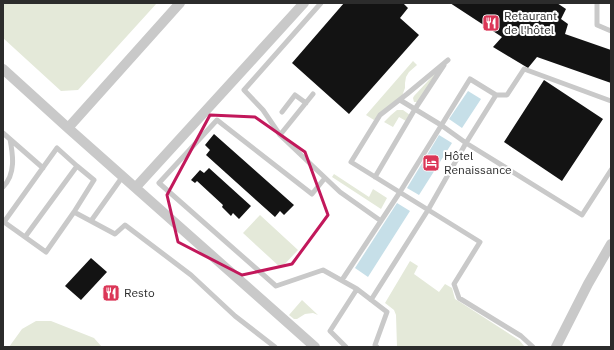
<svg xmlns="http://www.w3.org/2000/svg" width="614" height="350" font-family="'IBM Plex Sans',sans-serif">
  <style>
    .green { fill: #e4e9d9 }
    .water { fill: #c6dfe8 }
    .building { fill: #131313 }
    .lines { fill: none; stroke-linecap: round; stroke-linejoin: round }
    .service { stroke: #c9c9c9; stroke-width: 5 }
    .minor { stroke: #c9c9c9; stroke-width: 10 }
    .marked { fill: none; stroke: #c2185b; stroke-width: 3; stroke-linejoin: round }
    .labels { text-anchor: middle; stroke-width: 4; stroke-linejoin: round; paint-order: stroke }
    .poi-label { font-size: 12px; fill: #2c2c2c; stroke: #fff; text-anchor: start }
  </style>
  <rect width="100%" height="100%" fill="#fff"/>
  <path class="green" d="M3,3H157L78,90L61,91L3,38Z
    M413,61L417,65L409,72L406,77L405,83V88L402,96L381,112L374,120L366,115Z
    M441,67L418,102H414L413,98L414,96Z
    M397,110H403L410,115L406,121L399,117L393,127L384,122L391,115Z
    M334,174L369,197L373,189L387,198L381,209L332,177Z
    M260,215L298,250L281,268L243,233Z
    M410,261L418,266L414,274L439,292L445,284L452,288L455,299L460,302L519,340L525,347H397L396,315L394,310L385,303Z
    M302,300L318,315L313,313L305,314L297,319H294L289,315Z
    M36,321H51L94,338L102,347H9L22,329Z"/>
  <path class="water" d="M468,91L481,99L462,128L449,119Z
    M439,135L452,143L419,195L407,188Z
    M397,203L410,211L368,277L355,268Z"/>
  <path class="building" d="M344,3H403L408,8L400,18L419,35L349,114L292,63Z
    M450,3H557L566,9L561,19L568,24L565,34L611,50V83L537,57L528,68L493,47L502,37Z
    M544,80L603,119L562,181L504,142Z
    M214,134L294,205L284,215L280,211L275,217L206,155L210,150L205,145Z
    M209,168L251,206L239,219L233,213L231,216L222,207L223,205L197,181L195,183L191,180L200,170L204,173Z
    M91,258L107,272L81,300L65,286Z"/>
  <g class="lines">
    <path class="service" d="M321,3L244,90L263,110L280,135L340,192L381,221
      M597,3V25L611,31
      M448,60L407,94L380,115L351,162L480,242L454,284L459,298L521,336L533,347
      M400,100L441,125L466,143L582,215L611,170
      M282,112L295,95L306,103
      M3,133L43,168
      M280,135L313,94
      M375,177L415,109L444,65
      M325,178L312,194L217,120L159,183L276,286L323,270L357,289L387,312L375,345L377,347
      M3,187C16,174 13,155 10,139
      M74,212L94,180L77,166
      M91,221L123,176
      M25,237L77,166L57,148L4,222L46,252L74,212L115,234L125,225L191,275L235,316L275,347
      M342,280L400,192L470,79L496,95H507L524,69L611,101
      M371,300L428,210L466,143L496,95
      M346,347L330,331L357,289"/>
    <path class="minor" d="M3,69L68,128L315,347
      M68,128L180,3
      M136,187L304,3
      M556,347L588,284L611,244"/>
  </g>
  <path class="marked" d="M210,115L255,117L305,152L328,215L292,264L242,275L178,242L167,195Z"/>
  <defs>
    <g id="restaurant-square" transform="scale(0.9)"><rect x="-9" y="-9" width="18" height="18" rx="4" fill="#db3657" stroke="#fff"/><path d="M-5-6h1v4h1v-4h1v4h1v-4h1v5L-1.5 .5V6h-2V.5L-5-1ZM5-6V6H3V1.5H1.5Q1.5-4 5-6Z" fill="#fff"/></g>
    <g id="hotel-square" transform="scale(0.9)"><rect x="-9" y="-9" width="18" height="18" rx="4" fill="#db3657" stroke="#fff"/><path d="M-6-4.5h1.5V1H6V5H4.5V3h-9V5H-6ZM-4 0a1.8 1.8 0 1 1 3.6 0ZM.5 0V-2.5h3Q6-2.5 6 0Z" fill="#fff"/></g>
  </defs>
  <g fill-rule="evenodd">
    <use href="#restaurant-square" x="491" y="23"/>
    <use href="#hotel-square" x="431" y="163"/>
    <use href="#restaurant-square" x="111" y="293"/>
  </g>
  <g class="labels">
    <g class="poi-label">
      <text x="504" y="20">Retaurant<tspan x="504" dy="14">de l'hôtel</tspan></text>
      <text x="444" y="160">Hôtel<tspan x="444" dy="14">Renaissance</tspan></text>
      <text x="124" y="297">Resto</text>
    </g>
  </g>
  <rect width="614" height="350" fill="none" stroke="#2c2c2c" stroke-width="8"/>
</svg>
